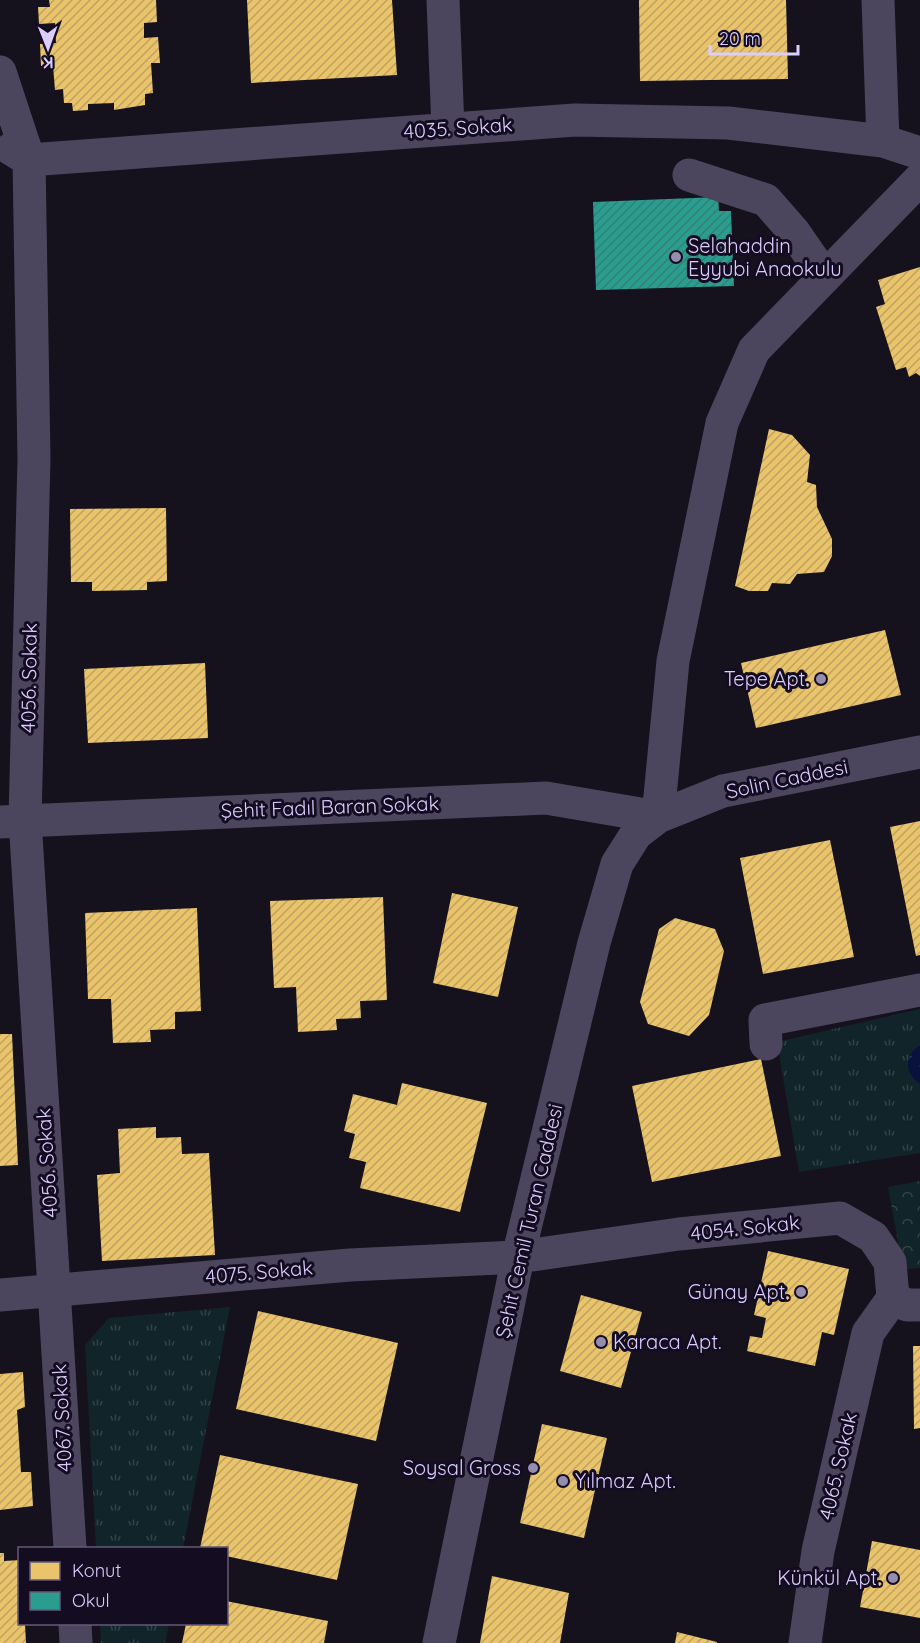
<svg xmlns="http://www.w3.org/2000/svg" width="920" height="1643" font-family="Quicksand,sans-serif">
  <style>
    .grass { fill: url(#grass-tufts) }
    .park { fill: url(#park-crowns) }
    .water { fill: url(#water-ripples) }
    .homes { fill: url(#homes-hatch) }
    .schools { fill: url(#schools-hatch) }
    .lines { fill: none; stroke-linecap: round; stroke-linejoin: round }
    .minor { stroke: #4b465e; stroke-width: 33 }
    .poi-dot { fill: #968cb0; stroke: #140d21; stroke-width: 2 }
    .labels { text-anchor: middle; stroke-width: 6; stroke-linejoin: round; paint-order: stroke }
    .street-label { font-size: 20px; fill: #dccdff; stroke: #140d21 }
    .poi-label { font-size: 20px; fill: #dccdff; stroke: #140d21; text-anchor: end }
  </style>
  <defs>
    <pattern id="grass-tufts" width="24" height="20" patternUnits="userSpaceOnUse" patternTransform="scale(1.5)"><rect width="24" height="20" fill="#112429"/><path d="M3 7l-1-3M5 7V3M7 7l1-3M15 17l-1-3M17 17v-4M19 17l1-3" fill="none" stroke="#334349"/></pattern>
    <pattern id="park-crowns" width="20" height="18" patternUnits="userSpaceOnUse" patternTransform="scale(1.5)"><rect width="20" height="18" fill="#112429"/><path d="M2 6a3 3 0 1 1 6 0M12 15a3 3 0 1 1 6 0" fill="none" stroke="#334349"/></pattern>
    <pattern id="water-ripples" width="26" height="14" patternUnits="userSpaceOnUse" patternTransform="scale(1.5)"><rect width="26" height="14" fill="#09123c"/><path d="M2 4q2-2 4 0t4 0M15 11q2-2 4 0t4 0" fill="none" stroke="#2c3359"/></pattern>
    <pattern id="homes-hatch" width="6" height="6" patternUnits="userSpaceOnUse" patternTransform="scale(1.5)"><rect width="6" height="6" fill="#e9c46a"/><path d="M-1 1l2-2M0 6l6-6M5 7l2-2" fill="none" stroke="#bfa262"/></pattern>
    <pattern id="schools-hatch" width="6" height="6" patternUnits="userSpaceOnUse" patternTransform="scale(1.5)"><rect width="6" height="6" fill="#2a9d8f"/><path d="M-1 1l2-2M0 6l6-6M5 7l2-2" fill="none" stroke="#31807b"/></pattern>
  </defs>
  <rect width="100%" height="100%" fill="#15121d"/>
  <path class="grass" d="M920,1009V1153L799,1172L777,1042Z
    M230,1307L183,1548H96L85,1345L109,1318Z
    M100,1624H169L165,1643H101Z"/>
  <path class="park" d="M920,1181V1268L903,1269L888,1187Z"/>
  <path class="water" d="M920,1045V1084C904,1074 904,1055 920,1045Z"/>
  <path class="homes" d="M49,0H156L157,22L144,23V38L158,37L160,63H151L153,93L145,94V105L114,110V103L88,104V110L73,111L72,103H64L63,89L55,90L53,66H41L40,44L56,43L55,23L39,24L38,7H50Z
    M247,0H392L397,75L251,83Z
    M639,0H786L788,79L640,81Z
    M920,267V376L916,373L909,377L906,367L896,370L876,307L885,304L878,280Z
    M769,429L792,435L810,455L807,482L816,485L817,507L832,539V556L824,572L797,574L790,584L772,583L768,591H749L735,586Z
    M166,508L167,581L147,582V590L92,591V582H71L70,509Z
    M885,630L901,695L756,728L741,663Z
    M205,663L208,738L88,743L84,669Z
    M920,821V955L916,956L890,827Z
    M830,840L854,957L763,974L740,858Z
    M452,893L518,907L498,997L433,983Z
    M383,897L387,1000L360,1001L361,1018L336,1019L337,1030L298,1032L296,987L274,988L270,901Z
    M197,908L201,1011L175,1012V1029L150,1030L151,1042L113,1043L111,999H88L85,913Z
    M675,918L715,929L724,951L709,1015L689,1036L648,1024L640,1002L659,929Z
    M0,1034H12L18,1165L0,1166Z
    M761,1059L781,1156L652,1182L632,1086Z
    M402,1083L487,1103L460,1212L360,1188L366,1162L349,1158L355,1134L344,1131L353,1094L397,1105Z
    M156,1127V1138L181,1137L182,1154L209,1153L215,1255L102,1261L97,1175L120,1173L118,1129Z
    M768,1251L849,1269L834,1335L822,1332L815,1366L747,1351L750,1336L762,1338L766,1318L754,1315Z
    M581,1295L642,1312L621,1388L560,1371Z
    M258,1311L398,1343L376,1441L236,1409Z
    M913,1346H920V1428L914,1429Z
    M23,1372L25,1407L17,1410L21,1472H31L33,1506L0,1510V1374Z
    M542,1424L607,1438L584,1538L520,1523Z
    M220,1455L358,1484L337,1580L226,1556V1548H200Z
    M872,1541L920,1550V1618L860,1607Z
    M0,1553H4V1561L20,1560V1624H25L26,1643H0Z
    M492,1576L569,1593L560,1643H480Z
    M226,1601L328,1621L324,1643H182L186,1624H226Z
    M677,1632L717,1642V1643H675Z"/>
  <path class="schools" d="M718,197L719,211H731L734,286L596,290L593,202Z"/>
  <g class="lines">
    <path class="minor" d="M443,0L448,129
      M878,0L883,141
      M0,72L29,160L34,459L25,819L70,1548
      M11,149L29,160L575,120L728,123L883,141L920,153
      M689,175L766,200L794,232L825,277
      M658,817L673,661L722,423L754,350L920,179
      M0,822L546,798L658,817
      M766,1044L765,1020L920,990
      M0,1295L350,1265L518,1257L679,1234L840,1218L873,1237L890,1262L893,1298L907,1305H920
      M75,1624L76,1643
      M439,1643L518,1257L594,943L617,864L636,834L658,817L723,791L920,752
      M805,1643L818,1551L868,1333L893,1298"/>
  </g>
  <g class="poi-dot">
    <circle cx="676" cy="257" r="6"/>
    <circle cx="821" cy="679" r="6"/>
    <circle cx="801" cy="1292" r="6"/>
    <circle cx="601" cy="1342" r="6"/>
    <circle cx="533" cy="1468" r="6"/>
    <circle cx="563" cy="1481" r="6"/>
    <circle cx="893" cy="1578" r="6"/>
  </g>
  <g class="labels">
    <g class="street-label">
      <text transform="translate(458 128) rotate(-4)" y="7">4035. Sokak</text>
      <text transform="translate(29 678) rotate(-89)" y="7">4056. Sokak</text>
      <text transform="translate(787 779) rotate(-12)" y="7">Solin Caddesi</text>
      <text transform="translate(330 807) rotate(-2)" y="7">Şehit Fadıl Baran Sokak</text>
      <text transform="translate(47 1163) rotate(-94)" y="7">4056. Sokak</text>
      <text transform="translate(529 1221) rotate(-77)" y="7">Şehit Cemil Turan Caddesi</text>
      <text transform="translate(745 1228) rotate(-6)" y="7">4054. Sokak</text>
      <text transform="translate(259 1272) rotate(-5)" y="7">4075. Sokak</text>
      <text transform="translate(62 1418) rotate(-93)" y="7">4067. Sokak</text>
      <text transform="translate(838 1466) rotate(-77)" y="7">4065. Sokak</text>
    </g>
    <g class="poi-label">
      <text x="688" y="253" text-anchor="start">Selahaddin<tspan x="688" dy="23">Eyyubi Anaokulu</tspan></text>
      <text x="809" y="686">Tepe Apt.</text>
      <text x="789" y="1299">Günay Apt.</text>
      <text x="613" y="1349" text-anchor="start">Karaca Apt.</text>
      <text x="521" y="1475">Soysal Gross</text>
      <text x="575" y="1488" text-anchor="start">Yılmaz Apt.</text>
      <text x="881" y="1585">Künkül Apt.</text>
    </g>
  </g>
  <rect x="18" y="1547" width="210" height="78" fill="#140d21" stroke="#645a7a" stroke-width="1.5"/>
  <rect x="30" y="1562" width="30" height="18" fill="#e9c46a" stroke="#645a7a" stroke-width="1.5"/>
  <text x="72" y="1577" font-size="18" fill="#dccdff">Konut</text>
  <rect x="30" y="1592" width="30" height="18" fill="#2a9d8f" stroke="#645a7a" stroke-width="1.5"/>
  <text x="72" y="1607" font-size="18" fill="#dccdff">Okul</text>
  <g transform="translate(48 48) rotate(179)" stroke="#140d21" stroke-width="4.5" paint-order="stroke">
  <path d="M0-4.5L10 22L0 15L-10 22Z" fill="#dccdff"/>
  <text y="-9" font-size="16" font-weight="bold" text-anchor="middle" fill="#dccdff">K</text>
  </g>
  <path d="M710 45v9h88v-9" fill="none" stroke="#dccdff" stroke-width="3"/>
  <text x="719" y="45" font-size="18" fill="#dccdff" stroke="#140d21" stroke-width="4.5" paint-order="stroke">20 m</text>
</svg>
